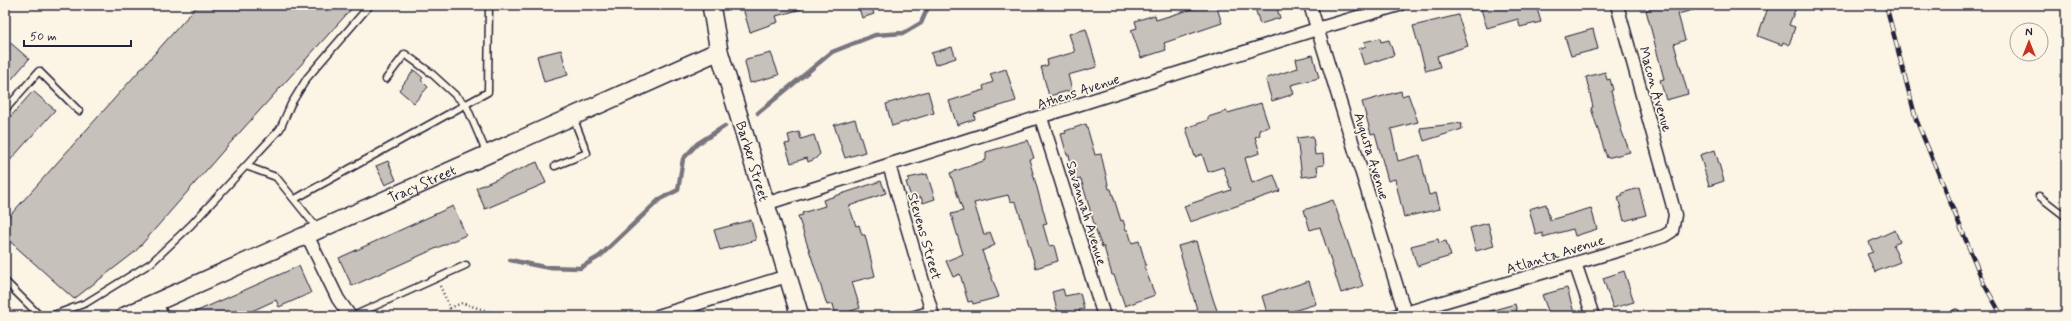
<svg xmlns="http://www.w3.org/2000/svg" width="2071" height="321" font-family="Mynerve,sans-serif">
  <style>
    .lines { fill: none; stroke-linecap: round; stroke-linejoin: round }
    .stream { stroke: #78757e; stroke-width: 4.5 }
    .building { fill: #c6c1bb; stroke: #22223b }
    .lane-casing { stroke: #22223b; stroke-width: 9 }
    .street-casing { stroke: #22223b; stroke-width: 15 }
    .secondary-casing { stroke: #22223b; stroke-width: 20 }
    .path { stroke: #22223b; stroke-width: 2.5; stroke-dasharray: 1 3; stroke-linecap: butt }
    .lane { stroke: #fcf5e5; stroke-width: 6 }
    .street { stroke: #fcf5e5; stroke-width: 12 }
    .secondary { stroke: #fcf5e5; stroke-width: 17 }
    .rail-casing { stroke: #22223b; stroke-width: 4.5 }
    .rail { stroke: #fcf5e5; stroke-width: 3; stroke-dasharray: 9; stroke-linecap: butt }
    .labels { text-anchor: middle; stroke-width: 3.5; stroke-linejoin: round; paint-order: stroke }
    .street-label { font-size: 14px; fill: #22223b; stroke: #fcf5e5 }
  </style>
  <rect width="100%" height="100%" fill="#fcf5e5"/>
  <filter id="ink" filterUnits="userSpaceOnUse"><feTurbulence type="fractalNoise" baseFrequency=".025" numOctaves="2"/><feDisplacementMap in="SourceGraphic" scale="8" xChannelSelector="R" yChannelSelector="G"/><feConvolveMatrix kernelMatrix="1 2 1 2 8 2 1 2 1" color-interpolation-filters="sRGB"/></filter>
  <g filter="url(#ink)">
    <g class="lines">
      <path class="stream" d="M758,113L832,52L875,35L904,33L921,23L929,5
        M510,260L544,267L580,268L600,256L660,199L678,190L683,159L697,144L725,126"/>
    </g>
    <path class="building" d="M198,5H355L223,151L135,252L74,299L5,237V221Z
      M742,5H802V9L776,16L778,22L750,32Z
      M858,5H871L874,14L862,18Z
      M1205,5H1216L1222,23L1164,43L1166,50L1141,58L1131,30L1137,28L1135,21L1155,15L1156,20Z
      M1254,5H1276L1280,18L1260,24Z
      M1495,5H1536L1541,22L1520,27L1518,19L1487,28L1481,9Z
      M1663,5H1699L1700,8L1678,14L1685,40L1674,44L1688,94L1666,100L1660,80L1664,79L1646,10Z
      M1769,5H1797L1789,25L1795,27L1789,45L1783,42L1782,45L1758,36Z
      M1458,15L1468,46L1437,56L1440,67L1426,71L1413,26Z
      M1086,29L1097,67L1068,75L1072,90L1049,96L1041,67L1048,65L1047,60L1075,52L1069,34Z
      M1593,29L1598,49L1571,56L1565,37Z
      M5,38L29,59L5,87Z
      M1380,38L1381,42L1389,40L1394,55L1364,65L1359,49L1366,46L1364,42Z
      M952,47L956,58L935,65L931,53Z
      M561,50L568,75L544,82L537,56Z
      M771,53L779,75L750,83L745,62L746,59Z
      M1313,55L1319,78L1291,85L1294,94L1272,101L1266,81L1267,78L1298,68L1296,59Z
      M1006,69L1016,101L974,114L975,119L957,125L949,101L984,90L983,86L993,82L990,74Z
      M414,70L423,78L421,80L428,87L414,103L399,90Z
      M1605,72L1607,80L1610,79L1613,90L1611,91L1622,132L1630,152L1607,158L1591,108L1593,107L1586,77Z
      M33,91L55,110L5,166V123Z
      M928,91L934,113L892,126L886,104Z
      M1401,91L1402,96L1408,94L1418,122L1391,129L1398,161L1420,155L1429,195L1436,193L1440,209L1404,217L1395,179L1388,181L1375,133L1371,134L1362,102Z
      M1261,103L1269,127L1259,130L1260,135L1255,137L1260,153L1245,158L1252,183L1274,175L1280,191L1190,222L1184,206L1231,190L1223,167L1208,172L1202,154L1195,157L1186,128L1208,120V117L1227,111L1228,113Z
      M855,119L865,152L845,158L834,125Z
      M1461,123L1462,129L1424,141L1420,128Z
      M1086,124L1095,155L1101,154L1109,189H1111L1121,221L1123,220L1126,230H1128L1132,243L1139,241L1146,265L1144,266L1155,295L1125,306L1114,275H1112L1104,247H1102L1097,234L1081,179L1075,180L1069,155H1067L1061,134L1066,133L1065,131Z
      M799,132L801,139L814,135L820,154L815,159L808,162L807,158L791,163L785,144L790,143L788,135Z
      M1313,136L1315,155L1323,154L1324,165L1317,166L1318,175L1302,177L1297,138Z
      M1028,140L1034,158L1029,159L1047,224L1043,225L1049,246L1054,245L1058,261L1036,268L1016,202L1010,201L1008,195L974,203L984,235L990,232L995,245L982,251L999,297L973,304L972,301L968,302L960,274L953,277L946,261L963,254L951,214L963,211L950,173L986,160V152Z
      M1715,150L1724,181L1709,186L1700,155Z
      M388,161L396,180L385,185L376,166Z
      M537,162L546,183L485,209L476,188Z
      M927,174L935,199L923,203L921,197L915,199L914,196L911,197L906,182L909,181L908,178Z
      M881,181L886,193L849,206L856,226L859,225L862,235H865L875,276L852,282L860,308L836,316L833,304L827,305L798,216L803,215L802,213L825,206L823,200Z
      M1639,188L1646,215L1624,221L1618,197L1623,195L1622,193Z
      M1333,200L1363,286L1341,293L1320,227L1310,230L1304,210Z
      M1546,204L1550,220L1591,208L1597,229L1575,236L1573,229L1543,237V233L1536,235L1529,209Z
      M453,206L466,235L352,286L339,258Z
      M751,220L756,240L720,250L714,230Z
      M1488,223L1494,246L1476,251L1470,228Z
      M1895,230L1900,242L1893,245L1900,262L1875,272L1867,254L1873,252L1869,242Z
      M1438,239L1439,243L1446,241L1451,256L1417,266L1411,246Z
      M1196,241L1213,299L1219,316H1199L1178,246Z
      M299,266L311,293L279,307L276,300L241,316H186Z
      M1624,271L1634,302L1613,308L1603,278Z
      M1309,281L1316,304L1277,316H1268L1262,296Z
      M1567,288L1575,316H1550L1542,295Z
      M1063,289L1065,296L1080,293L1084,309L1079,310L1081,316H1059L1052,292Z
      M1515,304L1518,316H1483V313Z"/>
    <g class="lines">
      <g class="lane-casing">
        <path id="lane" d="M386,79L405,54L431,73L466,105L487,154
          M5,110L39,71L79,111
          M246,166L276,177L318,229
          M555,166L587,153L573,117
          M2039,196L2066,217
          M295,199L488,92L489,5
          M5,281L40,316
          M159,302L165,316
          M1956,313L1958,316
          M51,316L86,303L151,263L191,225L280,129L291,104L307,78L370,5
          M353,316L466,265
          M908,316L931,309"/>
      </g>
      <g class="street-casing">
        <path id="street" d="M1310,5L1406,316
          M1041,118L1104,316
          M889,165L933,316
          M765,204L1317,29L1399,5
          M307,235L338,299L350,316
          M1575,263L1593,316
          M658,316L787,276
          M1395,316L1637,245L1664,236L1672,231L1675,215L1672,203L1617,5"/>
      </g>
      <g class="secondary-casing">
        <g id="secondary">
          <path id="s1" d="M711,5L719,51L800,316"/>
          <path id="s2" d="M125,316L719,51"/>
        </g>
      </g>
      <path class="path" d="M440,286L450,308L462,303L503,316
        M450,308L449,312L468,316"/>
      <use href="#lane" class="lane"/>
      <use href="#street" class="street"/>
      <use href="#secondary" class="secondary"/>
      <g class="rail-casing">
        <path id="rail" d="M1886,5L1916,119L1984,284L2002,316"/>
      </g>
      <use href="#rail" class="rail"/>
    </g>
  </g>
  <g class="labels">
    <g class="street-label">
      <text transform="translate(1656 89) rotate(74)" y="5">Macon Avenue</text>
      <text transform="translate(1078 91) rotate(-18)" y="5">Athens Avenue</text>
      <text transform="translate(1372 156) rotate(73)" y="5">Augusta Avenue</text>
      <text dy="5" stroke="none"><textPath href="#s1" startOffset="162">Barber Street</textPath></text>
      <text dy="5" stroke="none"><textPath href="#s2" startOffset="325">Tracy Street</textPath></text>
      <text transform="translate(1087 213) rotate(73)" y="5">Savannah Avenue</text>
      <text transform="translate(925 236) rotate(74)" y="5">Stevens Street</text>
      <text transform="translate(1555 254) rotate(-17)" y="5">Atlanta Avenue</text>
    </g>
  </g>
  <rect width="2071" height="321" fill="none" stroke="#fcf5e5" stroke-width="20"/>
  <rect x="10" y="10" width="2051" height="301" fill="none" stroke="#22223b" stroke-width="1.5" filter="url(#ink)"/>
  <g transform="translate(2029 42)"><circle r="19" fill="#fcf5e5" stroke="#a5a1a1"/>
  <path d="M0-3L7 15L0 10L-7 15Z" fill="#c8321e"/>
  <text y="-6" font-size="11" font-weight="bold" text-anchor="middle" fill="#22223b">N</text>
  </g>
  <path d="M24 40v6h107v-6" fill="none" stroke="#22223b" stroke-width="2"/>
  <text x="30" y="40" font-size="12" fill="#22223b" stroke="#fcf5e5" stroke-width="3" paint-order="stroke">50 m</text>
</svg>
